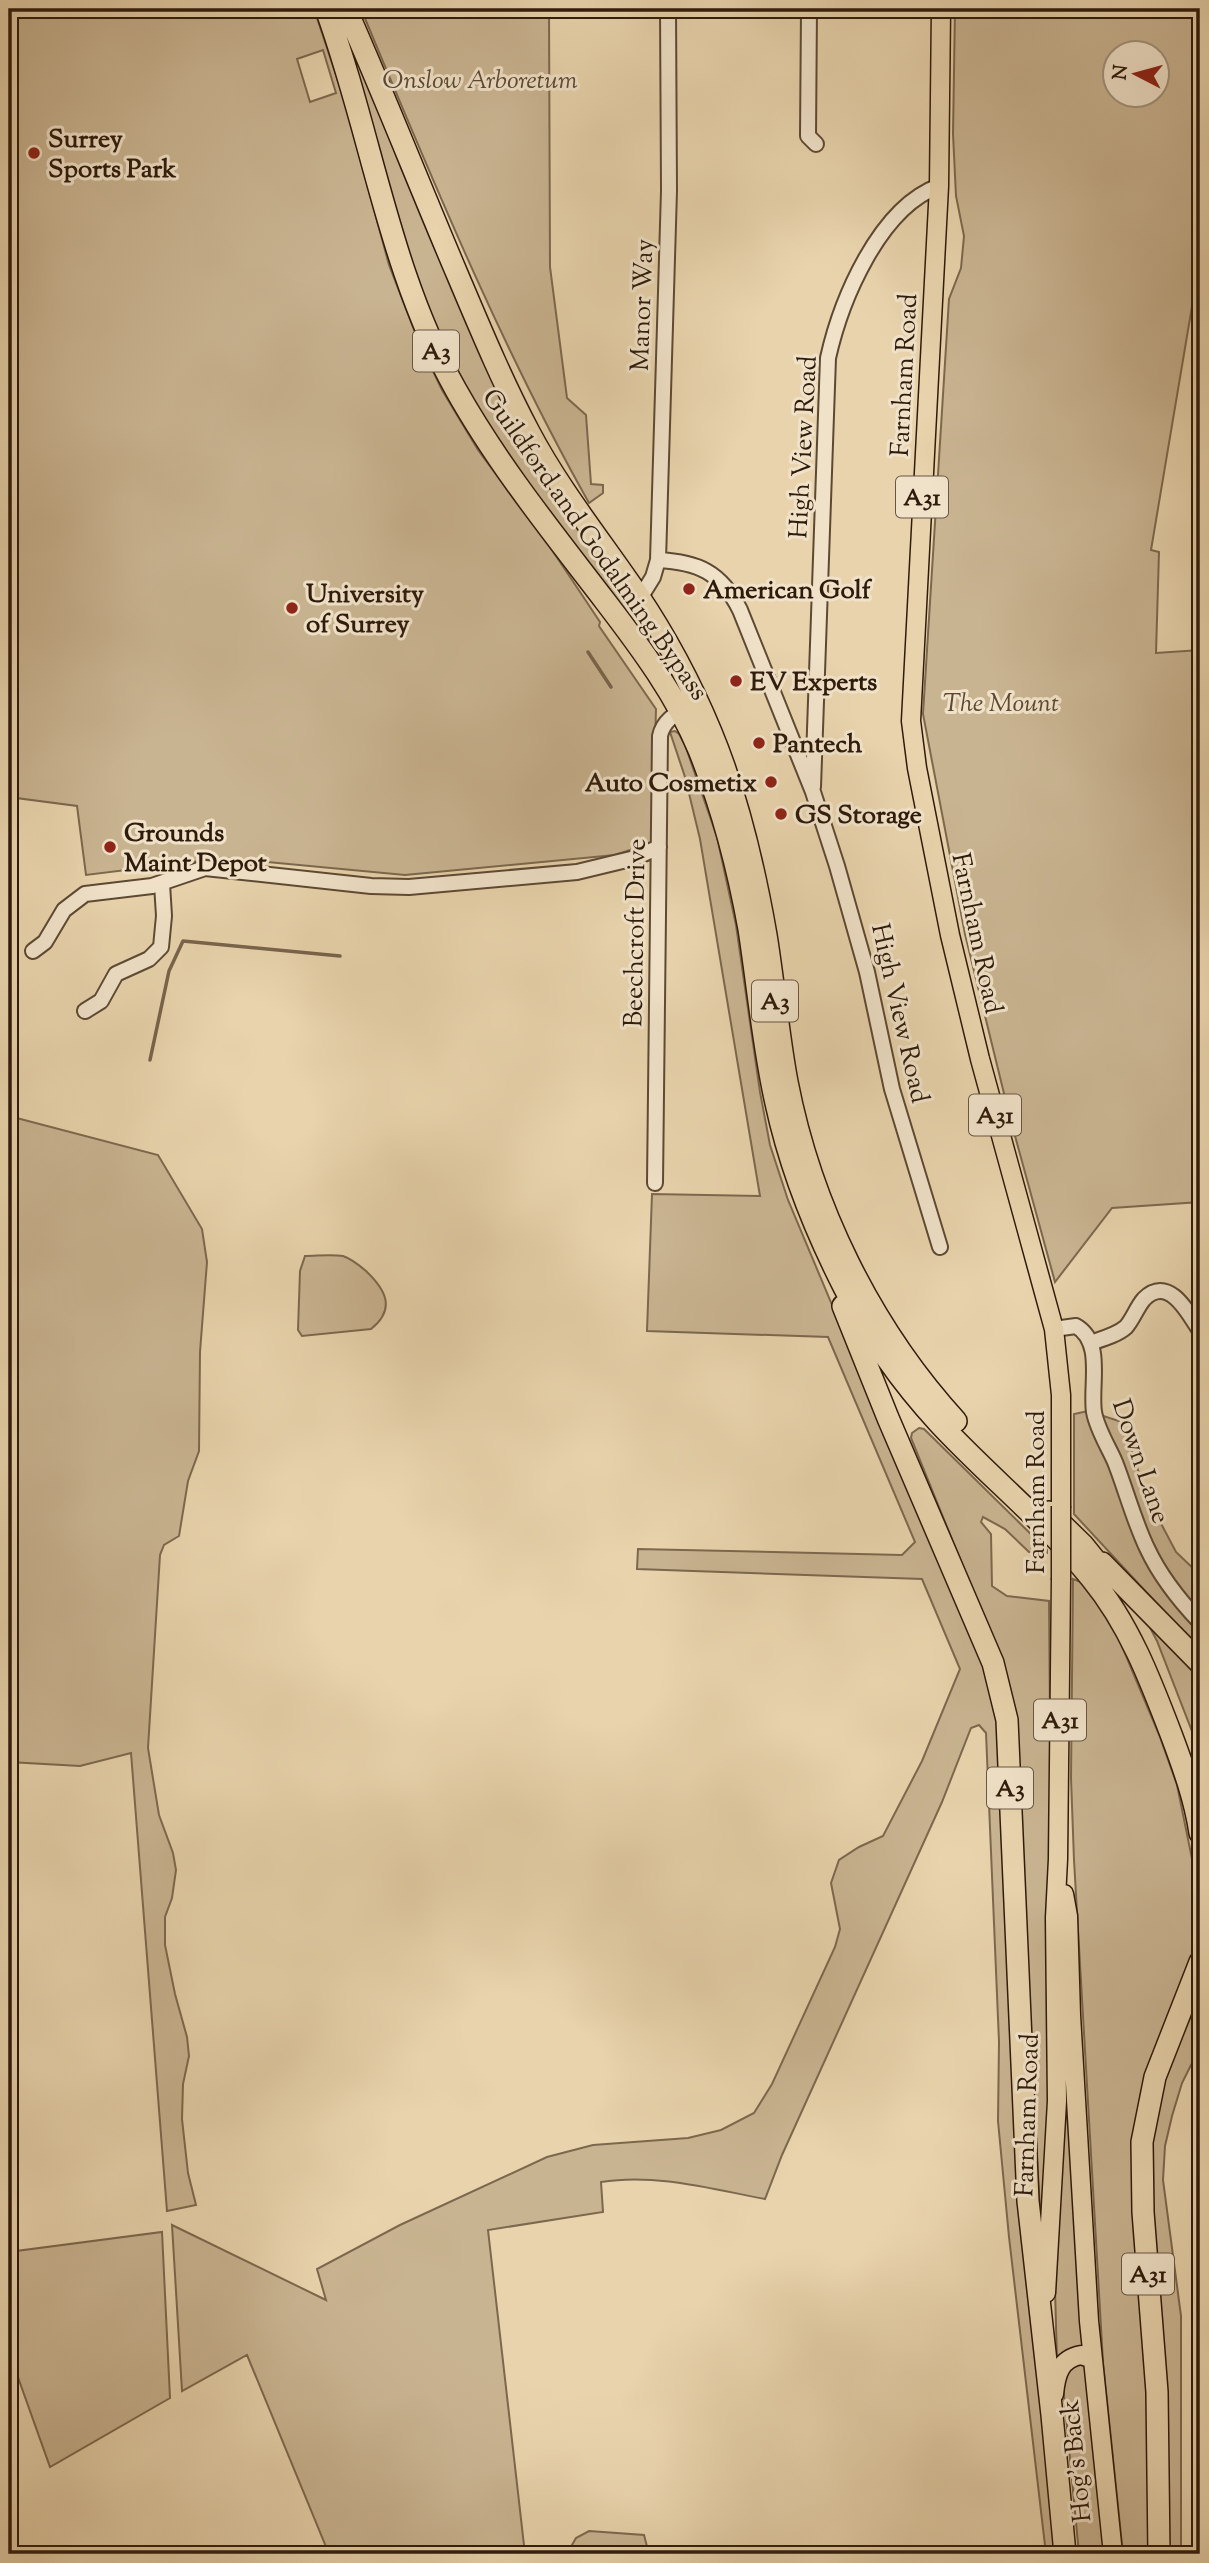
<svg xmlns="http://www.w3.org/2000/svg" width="1209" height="2563" font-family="'Sorts Mill Goudy',serif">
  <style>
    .green { fill: #c9b491; stroke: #7c684e; stroke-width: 2; fill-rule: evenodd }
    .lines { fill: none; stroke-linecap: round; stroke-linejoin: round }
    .stream { stroke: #78644b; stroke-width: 3.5 }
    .minor-casing { stroke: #5d4933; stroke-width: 18 }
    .major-casing { stroke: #2f1b0b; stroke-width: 21 }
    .highway-casing { stroke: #2f1b0b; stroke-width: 24 }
    .minor { stroke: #f0e2c9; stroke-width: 14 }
    .major { stroke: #e8d3ac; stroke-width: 18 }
    .highway { stroke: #e8d3ac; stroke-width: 21 }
    .major-bridge-casing { stroke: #2f1b0b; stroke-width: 21; stroke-linecap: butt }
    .major-bridge { stroke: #e8d3ac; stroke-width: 18 }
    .poi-dot { fill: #8f2418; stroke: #f0e2c9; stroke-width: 2.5 }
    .labels { text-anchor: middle; stroke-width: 6; stroke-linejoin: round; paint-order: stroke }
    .shield { fill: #f0e2c9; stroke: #695744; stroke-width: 2 }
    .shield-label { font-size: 24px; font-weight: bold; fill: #2f1b0b }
    .park-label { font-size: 26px; font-style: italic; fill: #5d4933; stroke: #f0e2c9 }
    .poi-label { font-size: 26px; font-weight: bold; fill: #2f1b0b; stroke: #f0e2c9; text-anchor: start }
    .street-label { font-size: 26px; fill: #2f1b0b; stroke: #f0e2c9 }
  </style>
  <rect width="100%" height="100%" fill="#e8d3ac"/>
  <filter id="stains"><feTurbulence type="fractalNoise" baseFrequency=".00286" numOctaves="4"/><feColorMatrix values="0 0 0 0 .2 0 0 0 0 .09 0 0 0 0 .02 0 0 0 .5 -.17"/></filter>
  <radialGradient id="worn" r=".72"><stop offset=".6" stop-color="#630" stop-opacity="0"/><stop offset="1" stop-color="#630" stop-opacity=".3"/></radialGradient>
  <path class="green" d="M9,9H314L344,99L389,265L418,340L442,390L478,450L550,547L600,622L599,626L656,709L652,843L615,855L405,875L224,858L86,875L77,806L9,797ZM323,50L336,93L310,102L297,59Z
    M332,9H339L442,264L652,646L650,647L521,473L486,423L457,373L420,291Z
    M361,9H549L550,267L567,398L586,415L591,484L603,485V493L589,503C500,345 431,176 361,9Z
    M955,9H1200V259L1151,550L1159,552L1156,653L1200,650V1202L1112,1208L1055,1282L1009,1114L965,934L923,714L949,299L961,268L964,236L956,196L953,134ZM1114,52H1156V94H1114Z
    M675,731L679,734L685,745L717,837L736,925L760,1092L770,1145L788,1200L995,1693L1061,2554H1046L1009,2237L998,2121L999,2042L986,1733L979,1725L971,1728L942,1802L782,2155L765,2199C712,2189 655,2173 601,2182L603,2212L488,2230L525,2554H329L247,2355L182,2391L172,2225L326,2300L317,2269L400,2225L547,2157L593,2145L688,2138L721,2130L754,2113L772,2084L835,1947L840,1929L831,1883L839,1860L859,1847L883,1836L922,1761L960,1669L922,1579L637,1569L638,1549L902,1555L915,1542L828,1337L647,1331L652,1194L760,1196L700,839L685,777L670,732Z
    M9,1116L158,1155L202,1229L207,1262L200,1352L199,1451L188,1481L179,1536L164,1545L160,1555L148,1748L159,1815L173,1853L176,1870L172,1898L165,1917V1945L175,1994L187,2037L189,2056L183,2084L182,2119L188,2173L196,2205L167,2211L131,1753L80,1766L9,1762Z
    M305,1256C317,1256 331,1254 343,1256C352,1259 359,1265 366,1271C386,1290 396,1309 371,1329L302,1336L298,1330L300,1271Z
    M1088,1411L1122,1422L1147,1497L1176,1552L1200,1575V1650L1074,1514V1414Z
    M919,1428L924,1429L1047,1550V1553L1029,1552L1005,1529L983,1517L981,1522L991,1534L992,1586L1007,1596L1049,1601L1053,2065L1042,2243L1016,1796L977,1601L911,1438L912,1433Z
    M1073,1579L1086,1584L1116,1632L1160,1737L1177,1785L1200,1898V1935L1141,2092L1132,2143L1149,2402L1150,2554H1123L1103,2362L1074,1860L1071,1778Z
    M1143,1614L1187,1657L1200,1676V1752L1157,1641Z
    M1200,1997V2047L1182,2083L1172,2116L1165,2146L1163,2180L1181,2316V2554H1166L1151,2179C1151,2166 1150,2153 1151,2141C1155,2090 1179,2042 1200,1997Z
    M1066,2072L1086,2346L1057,2360L1055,2290Z
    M162,2232L170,2398L50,2467L9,2352V2252Z
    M1086,2361L1108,2554H1079L1063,2385L1070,2366Z
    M589,2531L644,2535L649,2554H562L568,2552L576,2538Z"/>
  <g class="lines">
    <path class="stream" d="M588,652L611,687
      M150,1060L169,971L183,941L340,956"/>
    <g class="minor-casing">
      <path id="minor" d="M809,9L808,136L816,144
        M658,560C698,562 721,572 740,610L813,792L837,866L867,972L892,1089L940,1247
        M640,598L653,577L658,560L669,191L668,9
        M813,787L828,358C841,300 879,208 939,186
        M33,951L45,942L64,910L85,894L152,886L205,868L371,886L409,887L577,872L635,858L659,847
        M85,1011L101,1001L116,974L149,959L161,947L164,916L162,884
        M655,1183L660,736C663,721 675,714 687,708
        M1054,1329L1076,1326C1104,1342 1090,1385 1094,1412C1097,1429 1108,1446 1115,1462C1126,1490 1134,1521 1147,1548C1160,1576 1179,1600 1200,1622
        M1090,1343C1102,1339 1117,1335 1126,1327C1133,1319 1137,1307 1144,1299C1169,1274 1189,1314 1200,1331"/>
    </g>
    <g class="major-casing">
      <path id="major" d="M941,9L939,186L911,721L917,768L950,935L980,1059L1054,1329L1061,1395V1506
        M1064,1894L1068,1916L1071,2015L1089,2321L1113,2554
        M1046,2293L1057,2101L1055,1918L1058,1859L1061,1580
        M1054,2394C1056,2374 1060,2359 1081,2355L1090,2358L1093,2362"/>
    </g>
    <g class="highway-casing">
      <path id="highway" d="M326,9C372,135 389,272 456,390C498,465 553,533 605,601C641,648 676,695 699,750C722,807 738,868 749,929C758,987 763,1046 776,1103C790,1168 814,1228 844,1287C869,1336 902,1383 939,1423C988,1476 1046,1522 1091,1578C1129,1624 1150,1679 1171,1734C1183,1766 1195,1799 1200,1833
        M346,9C385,97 420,187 458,276C480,328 502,381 529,432C559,489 601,541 637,594C666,637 691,684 711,732C738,797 754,866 766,935C774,984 778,1034 787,1082C811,1206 871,1328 956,1421
        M843,1306L888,1418L993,1663L1007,1720L1028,2201L1052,2415L1065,2554
        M1049,1512L1083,1545L1108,1576
        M1102,1563L1200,1663
        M1159,2554L1157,2392L1143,2212L1142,2142L1155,2077L1200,1962"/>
    </g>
    <use href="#minor" class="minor"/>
    <use href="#major" class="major"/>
    <use href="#highway" class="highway"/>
    <g class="major-bridge-casing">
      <path id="major-bridge" d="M1061,1580V1506"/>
    </g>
    <use href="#major-bridge" class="major-bridge"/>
  </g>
  <g class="poi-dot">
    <circle cx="34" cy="153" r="7"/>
    <circle cx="689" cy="589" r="7"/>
    <circle cx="292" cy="608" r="7"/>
    <circle cx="736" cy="681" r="7"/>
    <circle cx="759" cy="743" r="7"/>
    <circle cx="771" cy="782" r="7"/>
    <circle cx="781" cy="814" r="7"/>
    <circle cx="110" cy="847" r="7"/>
  </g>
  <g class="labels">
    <g class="shield">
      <rect x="413" y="330.5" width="46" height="41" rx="5"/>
      <rect x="896" y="476.5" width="52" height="41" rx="5"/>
      <rect x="752" y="980.5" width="46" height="41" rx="5"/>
      <rect x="969" y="1094.5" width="52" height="41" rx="5"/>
      <rect x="1034" y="1699.5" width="52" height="41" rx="5"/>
      <rect x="987" y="1767.5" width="46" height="41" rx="5"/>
      <rect x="1122" y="2253.5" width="52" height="41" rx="5"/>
    </g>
    <g class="shield-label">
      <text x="436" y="359">A3</text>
      <text x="922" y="505">A31</text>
      <text x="775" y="1009">A3</text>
      <text x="995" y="1123">A31</text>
      <text x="1060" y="1728">A31</text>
      <text x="1010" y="1796">A3</text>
      <text x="1148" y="2282">A31</text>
    </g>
    <g class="park-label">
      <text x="480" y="88">Onslow Arboretum</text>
      <text x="1001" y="711">The Mount</text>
    </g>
    <g class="poi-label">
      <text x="48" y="147">Surrey<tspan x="48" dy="30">Sports Park</tspan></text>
      <text x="703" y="598">American Golf</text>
      <text x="306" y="602">University<tspan x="306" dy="30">of Surrey</tspan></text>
      <text x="750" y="690">EV Experts</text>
      <text x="773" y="752">Pantech</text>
      <text x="757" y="791" text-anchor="end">Auto Cosmetix</text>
      <text x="795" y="823">GS Storage</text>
      <text x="124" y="841">Grounds<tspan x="124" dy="30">Maint Depot</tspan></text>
    </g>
    <g class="street-label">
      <text transform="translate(641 305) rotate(-88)" y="9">Manor Way</text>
      <text transform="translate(903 375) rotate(-87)" y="9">Farnham Road</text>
      <text transform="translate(802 447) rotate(-87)" y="9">High View Road</text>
      <text transform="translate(596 544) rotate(55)" y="9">Guildford and Godalming Bypass</text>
      <text transform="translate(634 933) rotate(-89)" y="9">Beechcroft Drive</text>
      <text transform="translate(978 933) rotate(78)" y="9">Farnham Road</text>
      <text transform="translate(901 1013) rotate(77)" y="9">High View Road</text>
      <text transform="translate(1142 1461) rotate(71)" y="9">Down Lane</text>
      <text transform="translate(1035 1492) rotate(-90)" y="9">Farnham Road</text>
      <text transform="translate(1026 2115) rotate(-88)" y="9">Farnham Road</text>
      <text transform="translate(1075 2461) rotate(-96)" y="9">Hog's Back</text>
    </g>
  </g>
  <rect width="1209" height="2563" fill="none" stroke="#e8d3ac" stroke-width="35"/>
  <rect x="10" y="10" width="1188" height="2542" fill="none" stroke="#2f1b0b" stroke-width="3.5"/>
  <rect x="18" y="18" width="1174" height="2528" fill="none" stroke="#2f1b0b" stroke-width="2"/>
  <g transform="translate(1136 74) rotate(276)"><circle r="33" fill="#f0e2c9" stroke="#a3927d" stroke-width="2"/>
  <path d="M0-5L12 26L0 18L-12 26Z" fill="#8f2418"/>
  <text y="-10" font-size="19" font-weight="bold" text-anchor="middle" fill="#2f1b0b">N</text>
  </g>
  <rect width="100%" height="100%" filter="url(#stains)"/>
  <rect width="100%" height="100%" fill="url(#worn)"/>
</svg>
